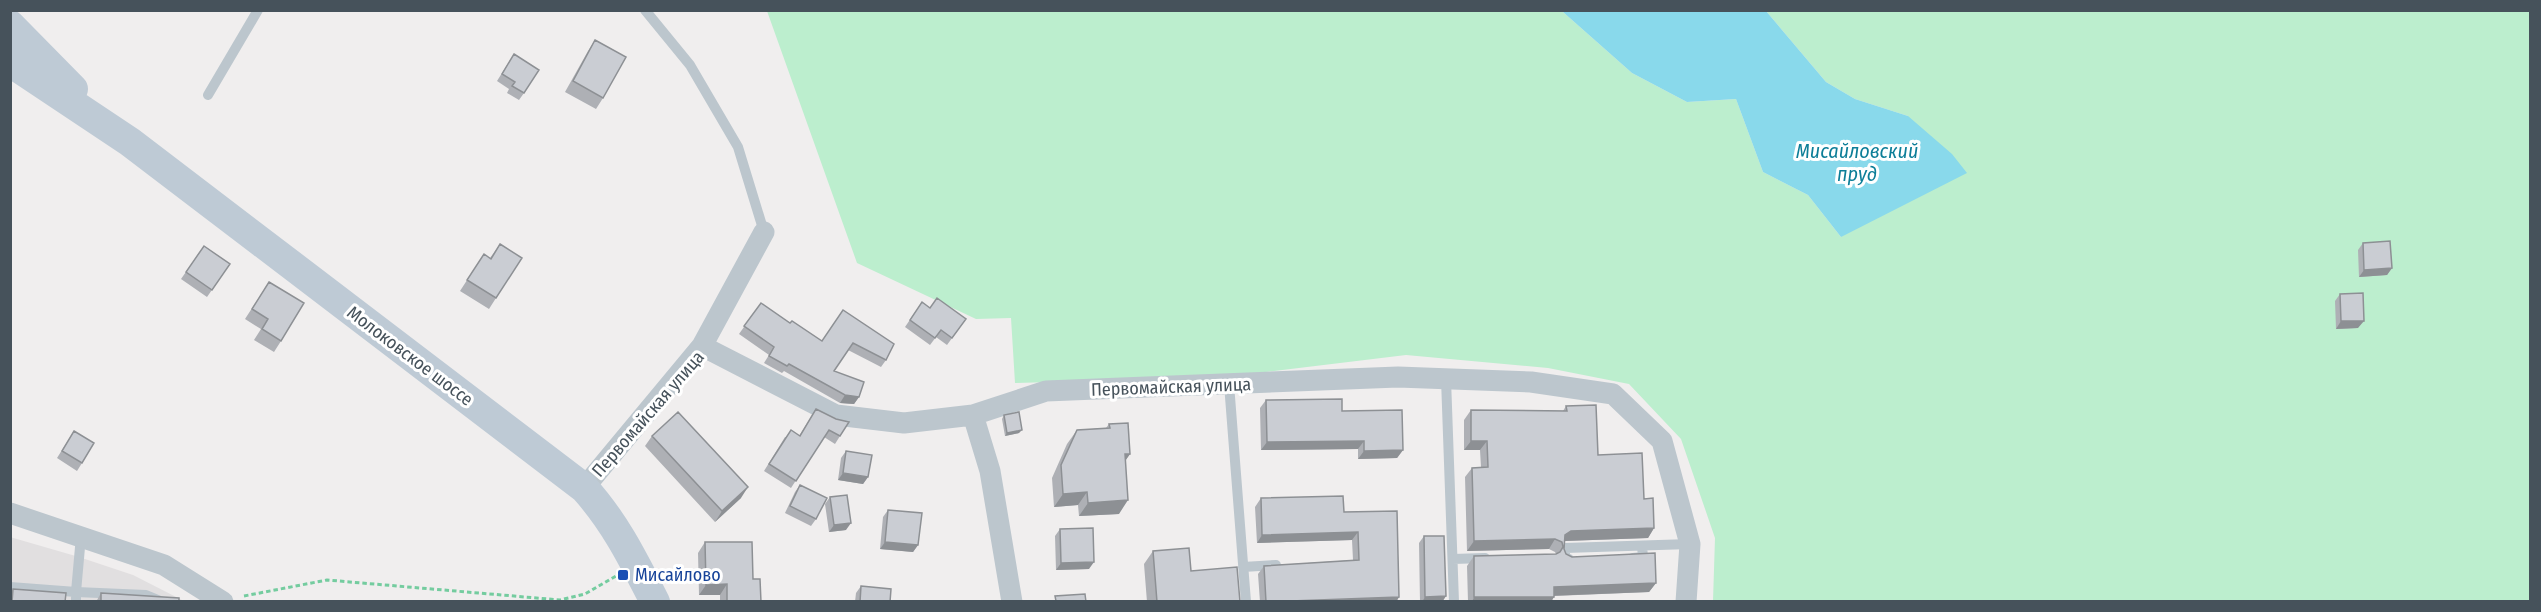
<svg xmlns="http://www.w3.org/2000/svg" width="2541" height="612" font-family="'Fira Sans Condensed',sans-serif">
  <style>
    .education { fill: #e1dfe0 }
    .green { fill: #bceece }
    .water { fill: #89d9eb }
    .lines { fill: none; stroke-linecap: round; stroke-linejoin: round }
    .path { stroke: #74cc9f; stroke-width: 3; stroke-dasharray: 4.5 3; stroke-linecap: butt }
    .service { stroke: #bcc6cd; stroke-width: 10 }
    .minor { stroke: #bcc6cd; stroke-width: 21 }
    .secondary { stroke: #becad5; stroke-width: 30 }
    .wall { fill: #aeb0b5 }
    .shaded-wall { fill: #8d9094 }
    .building { fill: #cacdd3; stroke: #8d9094; stroke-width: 1.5 }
    .transit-dot { fill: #1a4fb4; stroke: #fff; stroke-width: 2 }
    .labels { text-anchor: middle; stroke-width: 6; stroke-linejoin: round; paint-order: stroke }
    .street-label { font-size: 18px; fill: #46525b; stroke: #fff }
    .transit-label { font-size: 18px; fill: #164399; stroke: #fff; text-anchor: start }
    .water-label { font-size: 20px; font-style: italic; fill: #0d7e98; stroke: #fff }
  </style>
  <rect width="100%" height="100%" fill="#f0eeee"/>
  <path class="education" d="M10,537L79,557L133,575L184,601H11Z"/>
  <path class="green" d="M1510,10L1563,12L1632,73L1687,102L1736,99L1763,172L1808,195L1841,237L1908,116L1855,99L1826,82L1766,11H2530V601H1713L1715,538L1681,439L1629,384L1548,368L1406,355L1225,377L1015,383L1011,318L976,319L857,263L767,11Z"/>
  <path class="water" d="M1510,11H1766L1826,82L1855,99L1908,116L1952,154L1967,173L1841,237L1808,195L1763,172L1736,99L1687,102L1632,73L1563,12Z"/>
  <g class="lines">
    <path class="path" d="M244,596L327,580L560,600L585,594L616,576"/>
    <path class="service" d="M645,10L690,65L738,147L764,232
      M208,95L258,10
      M1446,379L1454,602
      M1229,384L1246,602
      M1633,558L1643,557L1642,546
      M1453,559L1485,558
      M1569,559H1565V548L1690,544
      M1243,567L1276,565
      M10,587L76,592L81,536
      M76,602V592L146,595L163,602"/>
    <path class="minor" d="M702,346L836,415L904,423L973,415L1046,391L1398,377L1531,382L1613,394L1662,441L1690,544L1686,602
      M973,415L990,471L1012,602
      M584,488L702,346L764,232
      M10,513L164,565L223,602"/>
    <path class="secondary" d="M10,25L73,89
      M10,62L130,142L584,488C615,522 634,561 655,602"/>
  </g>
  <path class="wall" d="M595,40L603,98L596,109L565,92L588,51Z
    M514,54L524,93L519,100L507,93L509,89L497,81Z
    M2363,243L2392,268L2387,275L2359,277L2358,250Z
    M500,244L496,298L489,309L460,291L484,254L490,258Z
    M204,246L230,264L207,297L181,279Z
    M269,282L281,341L274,352L254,340L261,329L245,319Z
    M2340,294L2358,328L2336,329L2335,301Z
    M922,302L930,308L966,319L947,345L936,337L930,345L905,327Z
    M761,303L790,323L822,341L843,310L886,360L881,367L848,350L834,371L859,397L854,404L840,403L784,371L782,373L764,363L769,355L739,334Z
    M1266,400L1342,411L1403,450L1397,458L1358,459V449L1261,450L1260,408Z
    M1566,406L1598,455L1644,499L1654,528L1648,538L1565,541L1564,549L1566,554L1572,557L1656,583L1649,592L1554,596L1551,602H1468L1467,566L1474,556L1556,554L1555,552L1549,549L1467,551L1465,477L1472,468L1481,467L1480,450H1464V420L1471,410L1563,411Z
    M816,409L840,436L835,444L824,437L791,488L764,471L785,437L799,436Z
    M1004,415L1019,433L1005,436L1002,419Z
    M1109,424L1130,454L1125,461L1119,514L1079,516L1078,505L1054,507L1052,478L1067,444L1077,430L1106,428Z
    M74,431L82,463L77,471L57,458Z
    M652,436L741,498L715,522L645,446Z
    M846,451L868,477L863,484L838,480L841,458Z
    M800,485L816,519L811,526L785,513L795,492Z
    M830,497L846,530L829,532L825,504Z
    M1261,498L1344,512L1397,511L1399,597L1396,602H1260L1258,574L1264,566L1353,560L1352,540L1257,543L1255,507Z
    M888,510L918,545L913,552L880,549L883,517Z
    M1060,529L1089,569L1056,570L1055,536Z
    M1424,536L1446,596L1442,602H1420L1419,543Z
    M705,542L753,579L761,602H720V595H699L698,553Z
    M1153,551L1191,571L1240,602H1147L1144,564Z
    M861,586L890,602H855L856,593Z
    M13,589L65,602H10V593Z
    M101,593L179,602H96Z"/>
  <path class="shaded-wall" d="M2392,268L2387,275L2359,277L2364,270Z
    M2341,321H2364L2358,328L2336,329Z
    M845,395L859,397L854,404L840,403Z
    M1022,430L1019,433L1005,436L1007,433Z
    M1364,441L1358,449L1261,450L1267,442Z
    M1471,441H1487L1480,450H1464Z
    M1403,450L1397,458L1358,459L1364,451Z
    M1125,454H1130L1121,467Z
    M843,473L868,477L863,484L838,480Z
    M748,487L741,498L715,522L722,511Z
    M1087,492L1078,505L1054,507L1063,494Z
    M1128,500L1119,514L1079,516L1088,503Z
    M851,523L846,530L829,532L834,525Z
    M1654,528L1648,538L1564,541L1561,543L1565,535L1571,531Z
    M1358,532L1352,540L1257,543L1262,535Z
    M1555,539L1549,549L1467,551L1474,541Z
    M885,542L918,545L913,552L880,549Z
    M1094,562L1089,569L1056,570L1061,563Z
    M1656,583L1649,592L1547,596L1554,587Z
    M727,584L720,595H699L706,585Z
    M1446,596L1442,602H1422L1425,597Z
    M1399,597L1396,602H1275Z
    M1474,597H1554L1551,602H1472Z"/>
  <path class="building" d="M595,40L626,57L603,98L573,81Z
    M514,54L539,70L524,93L512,86L515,82L502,74Z
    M2390,241L2392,268L2364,270L2363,243Z
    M500,244L522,258L496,298L467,280L484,254L491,259Z
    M204,246L230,264L212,290L186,272Z
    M269,282L304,303L281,341L262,329L268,319L252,309Z
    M2363,293L2364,321H2341L2340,294Z
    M937,298L966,319L952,338L941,330L935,338L910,320L922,302L930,308Z
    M761,303L790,323L792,321L822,341L843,310L894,344L886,360L853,343L834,371L864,382L859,397L845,395L789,364L787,366L769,356L774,347L744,326Z
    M1342,399V411L1402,410L1403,450L1364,451V441L1267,442L1266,400Z
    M1596,405L1598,455L1642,453L1644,499L1653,498L1654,528L1571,531L1565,535L1564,549L1566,554L1572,557L1655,553L1656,583L1554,587V597H1474V556L1556,554L1560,552L1563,547L1562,542L1555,539L1474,541L1472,468L1488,467L1487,441H1471V410L1567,411L1566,406Z
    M816,409L836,419L849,422L840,436L829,430L796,481L769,464L791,430L800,436Z
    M678,412L748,487L722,511L652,436Z
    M1019,412L1022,430L1007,433L1004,415Z
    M1128,423L1130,454H1125L1128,500L1088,503L1087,492L1063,494L1061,465L1077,430L1110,428L1109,424Z
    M74,431L94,443L82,463L62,451Z
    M846,451L872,455L868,477L843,473Z
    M800,485L827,498L816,519L790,506Z
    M847,495L851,523L834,525L830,497Z
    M1343,496L1344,512L1397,511L1399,597L1266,602L1264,566L1359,560L1358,532L1262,535L1261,498Z
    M888,510L922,513L918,545L885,542Z
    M1093,528L1094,562L1061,563L1060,529Z
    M1424,536H1444L1446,596L1425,597Z
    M705,542H752L753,579H760L761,602H727V584L706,585Z
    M1189,548L1191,571L1237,567L1240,602H1157L1153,551Z
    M861,586L891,589L890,602H860Z
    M13,589L66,593L65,602H12Z
    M101,593L179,598V602H101Z
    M1085,594L1086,602H1055L1056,601L1055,596Z"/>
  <rect class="transit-dot" x="617" y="569" width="12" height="12" rx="3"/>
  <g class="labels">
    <g class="street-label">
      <text transform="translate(410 356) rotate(37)" y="6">Молоковское шоссе</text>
      <text transform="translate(1171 387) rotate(-2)" y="6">Первомайская улица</text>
      <text transform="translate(648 414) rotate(-49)" y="6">Первомайская улица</text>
    </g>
    <g class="transit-label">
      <text x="635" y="581">Мисайлово</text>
    </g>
    <g class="water-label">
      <text x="1857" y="158">Мисайловский<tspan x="1857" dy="23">пруд</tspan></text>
    </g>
  </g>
  <rect width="2541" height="612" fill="none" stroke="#46525b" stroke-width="24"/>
</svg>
